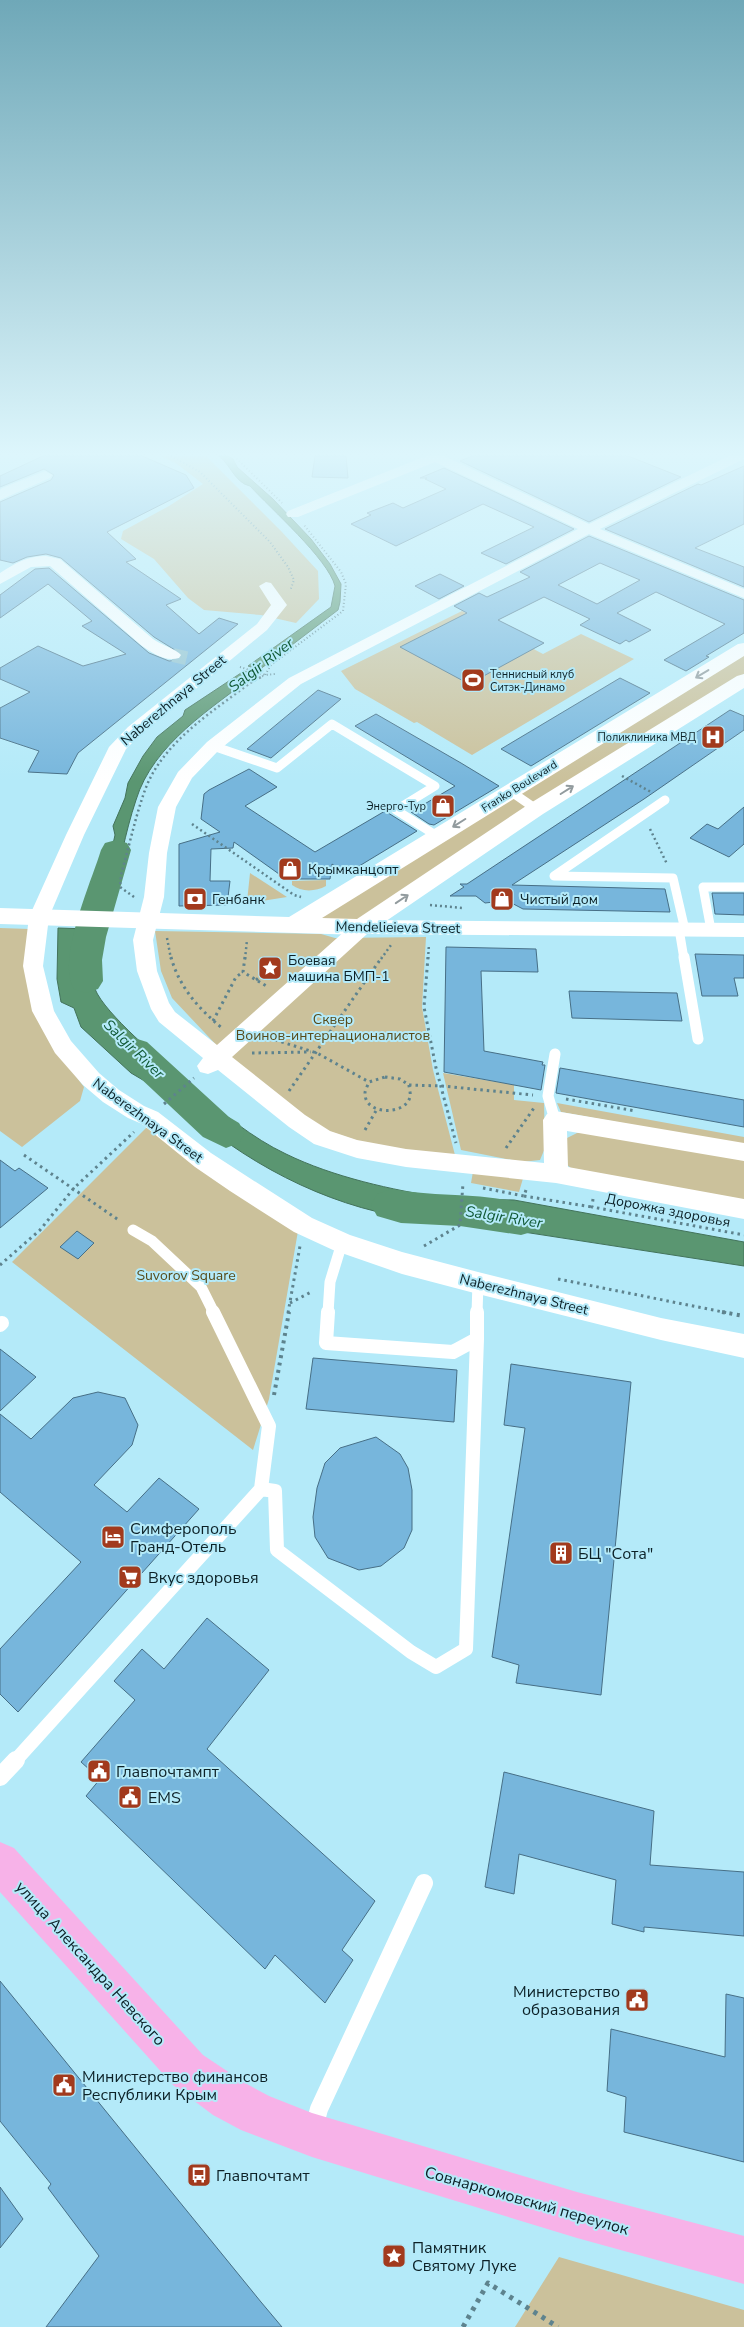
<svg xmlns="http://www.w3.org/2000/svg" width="744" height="2327" font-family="'Nunito Sans',sans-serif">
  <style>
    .green { fill: #cbc19b }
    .water { fill: #5a9671; stroke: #43735b }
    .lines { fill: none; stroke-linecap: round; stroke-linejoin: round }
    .river { fill: #5a9671; fill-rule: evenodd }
    .building { fill: #77b6dc; stroke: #476f86; fill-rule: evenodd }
    .street-tunnel { stroke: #92c2cf; stroke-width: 14; stroke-dasharray: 14 8; stroke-linecap: butt }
    .path-far4 { stroke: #5e838e; stroke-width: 2; stroke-dasharray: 1 2.5; stroke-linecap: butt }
    .path-far3 { stroke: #5e838e; stroke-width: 2.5; stroke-dasharray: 2 3; stroke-linecap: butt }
    .path-far2 { stroke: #5e838e; stroke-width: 3; stroke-dasharray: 2.5 4; stroke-linecap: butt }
    .path-far1 { stroke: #5e838e; stroke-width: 4; stroke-dasharray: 3 4.5; stroke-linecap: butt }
    .path { stroke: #5e838e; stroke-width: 5; stroke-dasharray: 4 5.5; stroke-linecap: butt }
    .lane-far3 { stroke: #fff; stroke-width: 9 }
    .lane-far2 { stroke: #fff; stroke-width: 11 }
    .lane-far1 { stroke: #fff; stroke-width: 14 }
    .lane { stroke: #fff; stroke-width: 18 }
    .street { fill: #fff; fill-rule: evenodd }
    .secondary { fill: #fff; fill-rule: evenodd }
    .primary { fill: #f7b2e8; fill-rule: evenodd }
    .oneway { stroke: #929b9e }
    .labels { text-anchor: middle; stroke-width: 4; stroke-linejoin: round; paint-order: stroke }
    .far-poi-label { font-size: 11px; fill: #0c2127; stroke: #b4eaf9; text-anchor: end }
    .far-street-label { font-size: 11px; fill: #0c2127; stroke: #b4eaf9 }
    .street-label { font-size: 14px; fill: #0c2127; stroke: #b4eaf9 }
    .poi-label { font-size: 14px; fill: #0c2127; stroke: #b4eaf9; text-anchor: start }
    .park-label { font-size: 14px; fill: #574b1a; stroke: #b4eaf9 }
    .water-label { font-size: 15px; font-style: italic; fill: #105834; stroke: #b4eaf9 }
    .near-poi-label { font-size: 16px; fill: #0c2127; stroke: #b4eaf9; text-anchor: start }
    .near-street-label { font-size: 16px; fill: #0c2127; stroke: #b4eaf9 }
  </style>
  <rect width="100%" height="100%" fill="#b4eaf9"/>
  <path class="green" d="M161,456H206L281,531L318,571L319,599L296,623L261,615L204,610L188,598L154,559L121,539L123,531L169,506L203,484L177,464Z
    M462,611L543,654L581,634L634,659L472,755L417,722L414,723L355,689L341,671Z
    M744,653V674L533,805L516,793Z
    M513,796L529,807L359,922L313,920Z
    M250,873L287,897L244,904L247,902Z
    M326,880V886C315,892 301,892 292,885V881Z
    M0,928L30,929L49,1040L84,1087L80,1101L22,1147L0,1131Z
    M155,931L321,934L335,938L426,937L422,1007L433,1070L456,1159L344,1139L310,1122L237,1067L172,998L161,971Z
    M443,1073L514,1085V1100L544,1103L545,1148L540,1160L522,1162L461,1150Z
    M557,1103L744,1137V1145L561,1112Z
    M147,1127L298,1231L269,1399L253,1450L12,1262Z
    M577,1133H594L744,1159V1203L572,1169L566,1164L567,1138Z
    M474,1166L524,1175L519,1192L471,1183Z
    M559,2257L744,2310V2327H515Z"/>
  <path class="water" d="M219,456H228L233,459L237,467L273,499L311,539L330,564L341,584L340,602L338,610L259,670L248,666L331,607L335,586C328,559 271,509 250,486C235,483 230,464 219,456Z
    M244,671L256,674C212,708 153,744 136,800C125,833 119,868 111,901H86L95,892L111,853L115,835L113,826L125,798L128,783L143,756L157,737L183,716L185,710Z
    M58,928L90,929L98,936C96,951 89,974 95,989C105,1014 162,1061 183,1080L165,1093L131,1073L81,1027L74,1008L61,1002L57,979Z
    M195,1091C223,1113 252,1138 286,1154C333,1177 392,1190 444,1198L443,1219C432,1219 420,1220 409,1218C323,1205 242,1161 179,1104Z
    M468,1199L514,1200L744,1242V1266L491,1227L467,1218Z"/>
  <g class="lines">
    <path class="river" d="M116,840L127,843L131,850L106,937L102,960L103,981L98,989L86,993L74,989C56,960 91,883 101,850L105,843Z
      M134,1038L147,1042L229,1117L239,1123L245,1133L239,1143L226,1148L203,1137L121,1060L116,1051L121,1042Z
      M391,1189C438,1198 487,1191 535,1207L541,1219L535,1231L521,1235L460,1226L401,1223L377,1216L371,1205L377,1194Z"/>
  </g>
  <path class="building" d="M43,456H142L186,475L194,488L107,532L136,559L126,562L181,599L166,605L199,634L219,618L238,624L78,753L67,774L28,772L39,751L0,738V708L30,692L0,679V668L38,646L83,666L126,654L82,626L92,621L48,584L0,618V595L35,569L49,568L149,653L169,661L179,660L183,655L154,637L61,558L46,554L27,557L13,563L0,560V502L51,480L54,475L44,469L0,487V476Z
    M315,456H346L348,478L312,477Z
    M472,456H628L681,477L589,522L460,461Z
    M744,466V524L695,548L744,567V587L605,529L698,484L701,485Z
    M444,468L574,529L506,564L481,553L534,527L483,504L396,546L351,524L371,515L367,513L393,503L403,508L446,489L425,479L427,478H420Z
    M589,536L744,600V633L706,656L709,657L686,671L664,660L725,624L656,592L617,613L651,630L629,642L626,640L620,644L580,625L590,619L544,597L498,620L544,643L469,684L400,647L467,613L454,606L479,593L487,597L530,577L520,572ZM600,563L640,580L597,604L558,585Z
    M440,574L464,586L439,599L415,586Z
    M620,678L650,693L531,766L501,749Z
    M318,690L341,699L271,758L247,749Z
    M730,710L744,716V730L644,799L512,885L665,889L670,912L523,909L500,897L494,902L485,903L476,896H450L464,887L460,884H467Z
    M376,714L461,763L499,786L434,825L429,824L411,812L455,786L355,726Z
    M249,769L277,787L245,806L315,852L385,811L417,831L346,874L332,864L330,879H286L234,842L233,848L211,849L210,881H230L227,905L179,906V844L220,832L201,819L204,794L209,790Z
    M744,807V844L729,857L690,838L707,824L718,829Z
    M712,893H744V915L715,914Z
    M446,947L536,949L538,972L481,971L484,1051L543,1062L542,1065H545L541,1090L444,1072Z
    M695,954L744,955V978H734L738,996H702Z
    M569,991L677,993L682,1021L572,1018Z
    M560,1068L744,1100V1127L556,1093Z
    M0,1160L15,1171L19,1168L48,1188L0,1228Z
    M77,1231L94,1243L78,1259L60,1247Z
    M0,1349L36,1377L0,1411Z
    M313,1358L457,1370L454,1422L306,1409Z
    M511,1364L631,1382L601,1695L516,1683L519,1665L492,1657L525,1428L504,1425Z
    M98,1392L125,1398L138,1425L132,1445L94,1485L127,1512L159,1478L199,1509L18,1712L0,1694V1649L81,1562L0,1492V1414L31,1439L73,1398Z
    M376,1437L400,1454L408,1468L412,1490V1530L404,1548L381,1566L359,1570L328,1558L315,1537L313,1517L317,1488L325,1463L340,1448Z
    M207,1618L269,1670L207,1749L375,1901L342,1950L353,1960L325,2003L275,1955L265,1969L86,1796L100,1779L81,1762L135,1700L114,1681L142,1649L164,1669Z
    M504,1772L654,1811L650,1865L744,1872V1936L644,1927V1932L612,1924L616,1880L519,1854L514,1894L485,1887Z
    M0,1981L261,2302L282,2327H46L99,2256L48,2188L51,2184L0,2121Z
    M726,1994L744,1998V2162L624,2132L626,2097L607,2091L611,2029L725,2057Z
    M0,2187L23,2219L0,2248Z"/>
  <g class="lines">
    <path class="street-tunnel" d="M173,655L194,660"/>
    <path class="path-far4" d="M171,456L200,472L270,542L288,567L294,580L290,591
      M234,456L282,503
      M240,667L265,675L275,674
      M259,678L265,675L271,665L343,611L346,584L341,572L304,525"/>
    <path class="path-far3" d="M622,776L651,792
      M192,824L294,895L301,897
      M650,829L667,864
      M134,897L120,887L121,875C129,847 135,818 145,790C162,743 212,712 250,683L261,677
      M430,905L463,908
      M167,938L171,959
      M245,959L247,940
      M381,959L391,945
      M428,959L429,944"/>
    <path class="path-far2" d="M171,957C179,987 199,1009 222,1028
      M245,957L243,972L268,987
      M428,957L424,1007L436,1068L456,1143
      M256,980L267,971
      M213,1021L236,977L243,972
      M269,1038L317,1053L369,1082
      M252,1053L311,1052
      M385,1077L400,1079L409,1085C409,1088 411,1094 410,1097C405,1116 364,1115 365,1093C365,1090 368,1085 369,1082Z
      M409,1085L442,1086L533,1095
      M289,1091L382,957
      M566,1099L636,1111
      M164,1104L194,1078
      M365,1130L377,1109
      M506,1148L534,1108
      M24,1155L120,1221
      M483,1188L524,1196L526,1190
      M524,1196L592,1207
      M593,1199L592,1207L744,1235
      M424,1246L460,1225L463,1183
      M0,1265L40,1230L74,1188L134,1132
      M558,1279L728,1313
      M290,1303L313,1291
      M288,1313L300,1246"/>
    <path class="path-far1" d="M722,1312L744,1316
      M274,1395L289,1312"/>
    <path class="path" d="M463,2327L488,2283L558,2327"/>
    <path class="lane-far3" d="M213,746L277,768L332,724L435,786L396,810L437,836
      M510,791L536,809
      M665,800L554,876L673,878L685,930
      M679,929L684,959
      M711,930L703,887H744"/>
    <path class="lane-far2" d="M684,957L698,1039
      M555,1054L548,1096L555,1120
      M133,1230L152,1241L201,1287L214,1313
      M328,1313L330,1282L342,1243
      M477,1313L478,1283"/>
    <path class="lane-far1" d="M328,1312L326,1343L453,1352L477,1339V1312
      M0,1325L2,1323
      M261,1489L275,1491L277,1550L411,1652L436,1667L466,1649L477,1339
      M15,1761L261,1489L269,1426L213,1312"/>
    <path class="lane" d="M0,1777L16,1760
      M314,2128L319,2109L424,1883"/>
    <path class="street" d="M426,456H444L589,524L729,456H744V459L600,529L744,589V598L589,534L301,684L219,750L192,778L176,807L167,853L164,897L153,940L157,971L169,1003L175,1012L217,1045L355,922L362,920L744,923V937L367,934L232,1057L305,1115L330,1131L357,1140L406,1149L544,1163L543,1120L547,1114L555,1111L744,1143V1161L567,1131L568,1167L744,1199V1219L556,1183L406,1167L357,1158L314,1144L289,1127L218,1070L208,1074L200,1072L197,1066L203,1058L159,1022L151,1009L137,971L133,940L144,897L149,853L158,807L178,772L207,742L289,678L578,529L435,462L298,517H288L286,514L288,511Z
      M45,471L52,475L50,478L0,500V490L2,488Z
      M46,556L60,559L153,639C160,644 177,650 181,655L179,658C165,662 152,653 141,645L50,566L31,567L0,584V573C15,563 28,556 46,556Z
      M266,582L271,583L287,605L267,630L140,735L126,749L84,835L49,917L43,966L54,1011L71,1041L99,1073L119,1090L144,1106L158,1112L211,1153L248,1177L312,1218L350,1235L402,1252L478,1272L661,1318L744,1334V1358L661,1340L478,1294L402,1274L333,1250L294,1232L230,1191L195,1167L142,1124L128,1118L103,1102L83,1085L55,1053L32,1011L23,966L29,917L66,835L109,747L128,727L257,624L271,605L259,586Z"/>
    <path class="secondary" d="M744,643V656L322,918L357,919L529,804L737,676L744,674V688L543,814L370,932L362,935L0,924V908L289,917L738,644Z"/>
    <path class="primary" d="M0,1842L14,1848L203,2055L245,2083L269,2096L312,2113L577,2192L744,2236V2284L577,2238L312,2157L241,2130L213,2115L173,2085L0,1892Z"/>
  </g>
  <defs><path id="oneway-shaft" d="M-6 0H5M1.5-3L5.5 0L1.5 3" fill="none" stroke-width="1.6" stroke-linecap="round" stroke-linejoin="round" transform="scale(1.25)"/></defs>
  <g class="oneway">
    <use href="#oneway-shaft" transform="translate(702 674) rotate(149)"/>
    <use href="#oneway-shaft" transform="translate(567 790) rotate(-32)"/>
    <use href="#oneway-shaft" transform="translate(459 823) rotate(148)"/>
    <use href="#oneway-shaft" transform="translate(402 899) rotate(-34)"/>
  </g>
  <linearGradient id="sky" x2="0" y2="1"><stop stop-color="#6fa8b8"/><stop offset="0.58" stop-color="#ddf6fc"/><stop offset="1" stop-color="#ddf6fc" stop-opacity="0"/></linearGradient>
  <rect width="744" height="782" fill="url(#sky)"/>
  <defs>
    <g id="stadium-square" transform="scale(1.25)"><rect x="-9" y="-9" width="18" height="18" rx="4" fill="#a23a1d" stroke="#b4eaf9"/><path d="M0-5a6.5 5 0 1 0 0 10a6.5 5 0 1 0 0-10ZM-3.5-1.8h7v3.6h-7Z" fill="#fff"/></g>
    <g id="hospital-square" transform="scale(1.25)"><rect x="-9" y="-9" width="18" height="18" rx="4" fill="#a23a1d" stroke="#b4eaf9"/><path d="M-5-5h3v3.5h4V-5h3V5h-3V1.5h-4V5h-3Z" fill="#fff"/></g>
    <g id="shop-square" transform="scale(1.25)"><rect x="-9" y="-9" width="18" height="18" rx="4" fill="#a23a1d" stroke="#b4eaf9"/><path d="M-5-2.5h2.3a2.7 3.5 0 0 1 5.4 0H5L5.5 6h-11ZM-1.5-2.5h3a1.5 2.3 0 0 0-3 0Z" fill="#fff"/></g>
    <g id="bank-square" transform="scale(1.25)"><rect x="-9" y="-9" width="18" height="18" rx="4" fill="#a23a1d" stroke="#b4eaf9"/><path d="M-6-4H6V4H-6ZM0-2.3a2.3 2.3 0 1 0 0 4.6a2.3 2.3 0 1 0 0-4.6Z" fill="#fff"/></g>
    <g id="sight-square" transform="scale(1.25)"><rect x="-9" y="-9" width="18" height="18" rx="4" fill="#a23a1d" stroke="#b4eaf9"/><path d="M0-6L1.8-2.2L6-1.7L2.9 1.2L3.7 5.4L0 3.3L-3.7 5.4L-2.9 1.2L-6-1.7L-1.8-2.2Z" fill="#fff"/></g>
    <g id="hotel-square" transform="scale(1.25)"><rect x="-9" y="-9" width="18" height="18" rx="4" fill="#a23a1d" stroke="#b4eaf9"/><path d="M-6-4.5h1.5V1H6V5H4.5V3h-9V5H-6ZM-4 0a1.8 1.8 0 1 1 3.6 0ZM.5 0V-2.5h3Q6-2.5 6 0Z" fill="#fff"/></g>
    <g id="building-square" transform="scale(1.25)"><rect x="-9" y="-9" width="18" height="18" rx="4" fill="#a23a1d" stroke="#b4eaf9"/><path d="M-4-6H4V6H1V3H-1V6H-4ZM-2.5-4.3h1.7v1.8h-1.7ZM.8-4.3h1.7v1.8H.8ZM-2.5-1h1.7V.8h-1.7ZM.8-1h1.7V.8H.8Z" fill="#fff"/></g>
    <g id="supermarket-square" transform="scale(1.25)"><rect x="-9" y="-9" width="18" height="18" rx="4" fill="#a23a1d" stroke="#b4eaf9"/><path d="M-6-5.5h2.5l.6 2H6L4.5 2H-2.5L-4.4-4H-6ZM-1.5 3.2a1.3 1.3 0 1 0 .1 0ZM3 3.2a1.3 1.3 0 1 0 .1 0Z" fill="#fff"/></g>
    <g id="civic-square" transform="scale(1.25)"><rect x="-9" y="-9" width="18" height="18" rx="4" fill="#a23a1d" stroke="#b4eaf9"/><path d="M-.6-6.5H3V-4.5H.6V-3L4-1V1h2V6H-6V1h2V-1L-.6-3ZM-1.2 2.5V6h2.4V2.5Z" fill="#fff"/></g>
    <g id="bus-square" transform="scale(1.25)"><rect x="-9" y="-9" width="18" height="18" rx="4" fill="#a23a1d" stroke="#b4eaf9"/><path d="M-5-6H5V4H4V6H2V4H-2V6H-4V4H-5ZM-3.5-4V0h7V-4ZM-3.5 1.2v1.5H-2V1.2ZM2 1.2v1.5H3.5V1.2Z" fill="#fff"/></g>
  </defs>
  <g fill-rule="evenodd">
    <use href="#stadium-square" x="473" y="680"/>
    <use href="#hospital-square" x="713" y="737"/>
    <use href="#shop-square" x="443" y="806"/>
    <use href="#shop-square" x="290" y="869"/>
    <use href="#bank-square" x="195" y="899"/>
    <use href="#shop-square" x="502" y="899"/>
    <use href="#sight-square" x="270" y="968"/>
    <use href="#hotel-square" x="113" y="1537"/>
    <use href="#building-square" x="561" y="1553"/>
    <use href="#supermarket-square" x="130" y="1577"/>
    <use href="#civic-square" x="99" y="1771"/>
    <use href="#civic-square" x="130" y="1797"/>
    <use href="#civic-square" x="637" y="2000"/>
    <use href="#civic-square" x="64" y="2085"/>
    <use href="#bus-square" x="199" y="2175"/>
    <use href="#sight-square" x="394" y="2256"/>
  </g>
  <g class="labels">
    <g class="far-poi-label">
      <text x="490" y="678" text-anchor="start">Теннисный клуб<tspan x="490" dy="13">Ситэк-Динамо</tspan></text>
      <text x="696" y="741">Поликлиника МВД</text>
      <text x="426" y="810">Энерго-Тур</text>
    </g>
    <g class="far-street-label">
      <text transform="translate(519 786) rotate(-32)" y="4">Franko Boulevard</text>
    </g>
    <g class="street-label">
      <text transform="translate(173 700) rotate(-40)" y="5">Naberezhnaya Street</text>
      <text transform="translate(398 927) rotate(1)" y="5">Mendelieieva Street</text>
      <text transform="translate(148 1120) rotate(36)" y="5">Naberezhnaya Street</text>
      <text transform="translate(668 1210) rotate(11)" y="5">Дорожка здоровья</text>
      <text transform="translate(524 1294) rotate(14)" y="5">Naberezhnaya Street</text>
    </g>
    <g class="poi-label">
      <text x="308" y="874">Крымканцопт</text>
      <text x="212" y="904">Генбанк</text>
      <text x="520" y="904">Чистый дом</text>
      <text x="288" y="965">Боевая<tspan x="288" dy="16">машина БМП-1</tspan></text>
    </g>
    <g class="park-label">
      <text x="333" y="1024">Сквер<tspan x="333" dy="16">Воинов-интернационалистов</tspan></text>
      <text x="186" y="1280">Suvorov Square</text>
    </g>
    <g class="water-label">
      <text transform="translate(261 665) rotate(-38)" y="5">Salgir River</text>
      <text transform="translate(134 1049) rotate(44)" y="5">Salgir River</text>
      <text transform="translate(504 1217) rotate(9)" y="5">Salgir River</text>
    </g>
    <g class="near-poi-label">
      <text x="130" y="1534">Симферополь<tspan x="130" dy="18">Гранд-Отель</tspan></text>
      <text x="578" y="1559">БЦ "Сота"</text>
      <text x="148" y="1583">Вкус здоровья</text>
      <text x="116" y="1777">Главпочтампт</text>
      <text x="148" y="1803">EMS</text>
      <text x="620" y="1997" text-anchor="end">Министерство<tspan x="620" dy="18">образования</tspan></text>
      <text x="82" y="2082">Министерство финансов<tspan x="82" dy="18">Республики Крым</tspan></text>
      <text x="216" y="2181">Главпочтамт</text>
      <text x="412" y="2253">Памятник<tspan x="412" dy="18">Святому Луке</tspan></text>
    </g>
    <g class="near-street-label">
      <text transform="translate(91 1963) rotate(48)" y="6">улица Александра Невского</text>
      <text transform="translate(527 2200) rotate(16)" y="6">Совнаркомовский переулок</text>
    </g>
  </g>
</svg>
